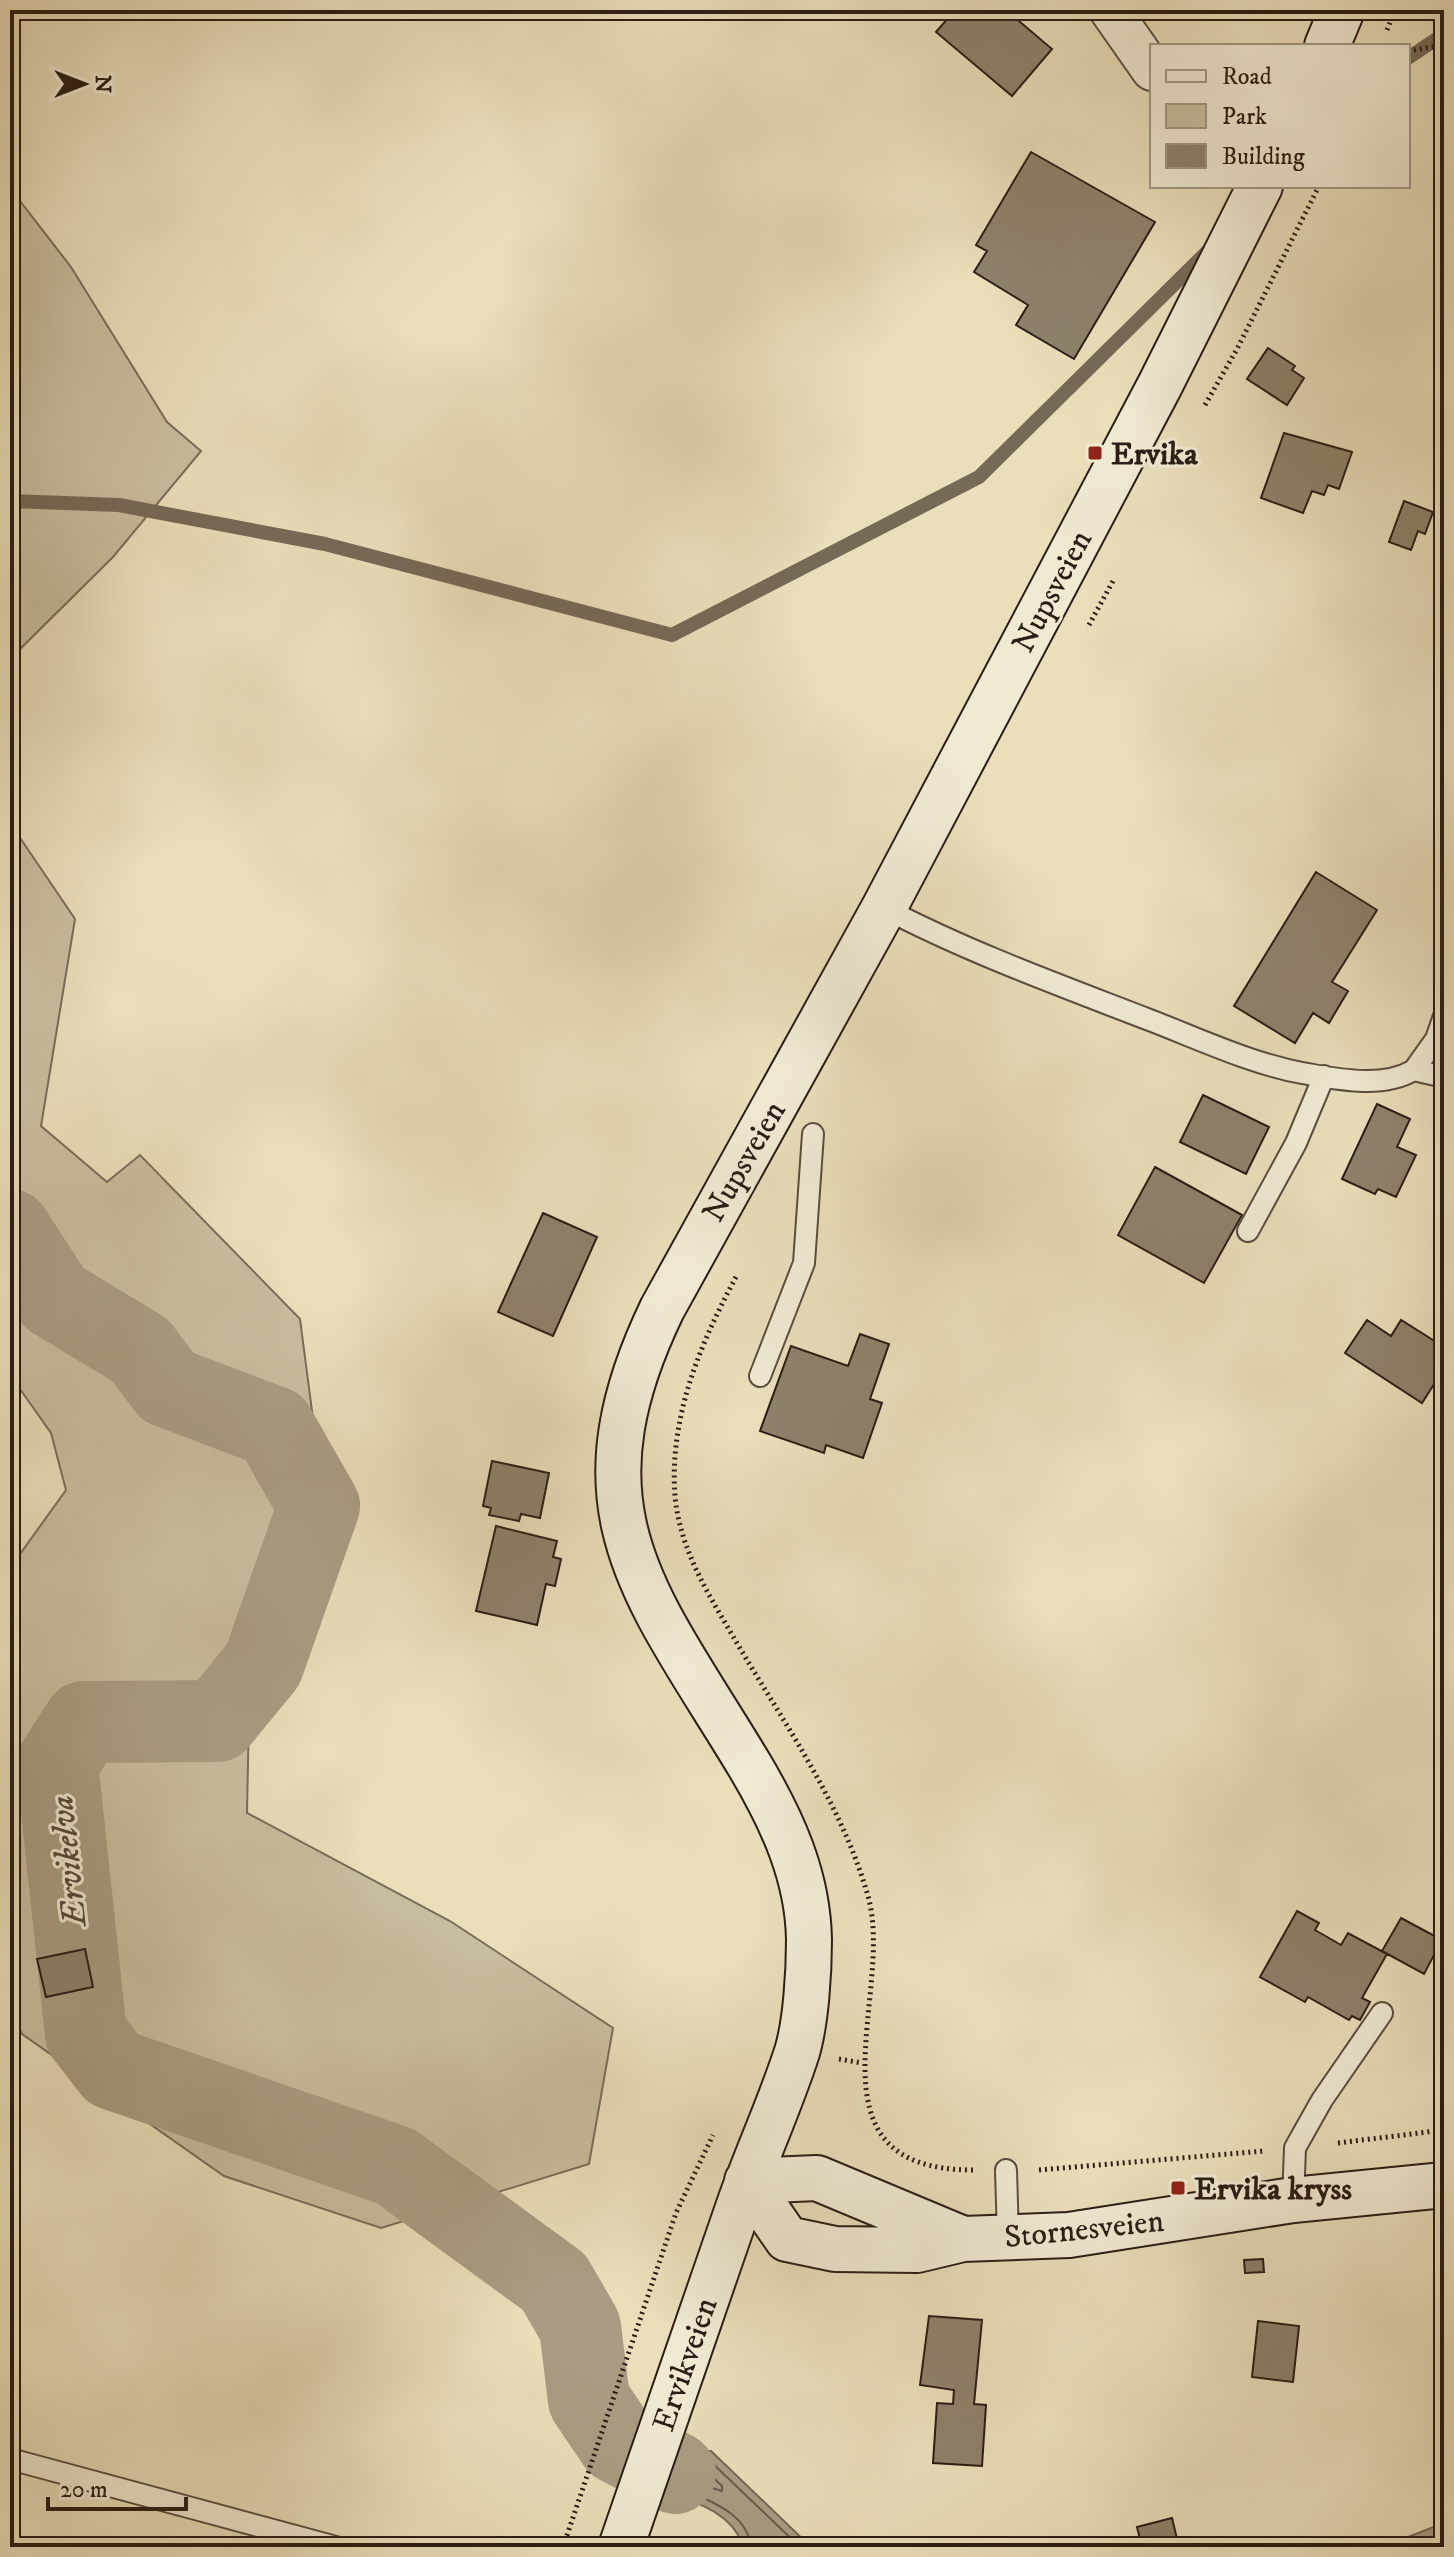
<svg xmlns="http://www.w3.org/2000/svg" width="1454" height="2557" font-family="'IM FELL DW Pica',serif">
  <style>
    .green { fill: #c9bd9f; stroke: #7a6d5a; stroke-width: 2 }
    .water { fill: #a99c82; stroke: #766956; stroke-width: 2 }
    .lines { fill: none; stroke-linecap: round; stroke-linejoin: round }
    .shore { stroke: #6a5c4b; stroke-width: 2 }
    .stream { stroke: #766956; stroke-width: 14 }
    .river { stroke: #a99c82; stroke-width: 82 }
    .building { fill: #8e816b; stroke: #2a1d14; stroke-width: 2 }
    .service-casing { stroke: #5a4d3e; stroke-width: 24 }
    .minor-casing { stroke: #5a4d3e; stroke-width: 44 }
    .secondary-casing { stroke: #2a1d14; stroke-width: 48 }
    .path { stroke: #2a1d14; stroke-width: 5; stroke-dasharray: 2 4; stroke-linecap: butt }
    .service { stroke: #f1ead3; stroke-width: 20 }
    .minor { stroke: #f1ead3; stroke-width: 40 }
    .secondary { stroke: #f1ead3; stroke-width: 44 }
    .poi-dot { fill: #8f2418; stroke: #f1ead3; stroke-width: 3 }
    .labels { text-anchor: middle; stroke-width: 6; stroke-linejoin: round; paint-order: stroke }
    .poi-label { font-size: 32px; font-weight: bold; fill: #2a1d14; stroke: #f1ead3; text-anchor: start }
    .street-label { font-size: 32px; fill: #2a1d14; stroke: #f1ead3 }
    .water-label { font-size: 34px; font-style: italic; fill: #56493a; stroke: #f1ead3 }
  </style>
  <rect width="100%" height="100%" fill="#eadebb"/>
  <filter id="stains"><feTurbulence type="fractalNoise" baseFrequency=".0025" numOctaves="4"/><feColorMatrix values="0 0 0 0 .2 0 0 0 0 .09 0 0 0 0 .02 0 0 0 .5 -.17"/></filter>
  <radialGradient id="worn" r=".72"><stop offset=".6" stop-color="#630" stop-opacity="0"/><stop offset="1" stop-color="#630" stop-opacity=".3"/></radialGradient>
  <path class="green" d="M10,188L71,267L167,422L201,451L113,557L10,659Z
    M10,823L75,919L41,1126L107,1182L140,1155L300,1319L318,1457L250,1662L247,1813L450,1921L613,2028L589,2164L381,2228L224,2176L22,2034L10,2010V1568L66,1490L51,1433L10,1375Z"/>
  <path class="water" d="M682,2451H711L811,2547H743C734,2514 698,2503 668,2492Z
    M1444,2523V2547H1382Z"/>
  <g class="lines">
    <path class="shore" d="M704,2469L722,2486V2491L693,2482L695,2470Z
      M751,2547C747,2511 707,2501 680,2487L688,2460H709L800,2547"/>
    <path class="stream" d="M1408,58L1444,34
      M10,501L119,505L325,544L672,635L979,477L1211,248"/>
    <path class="river" d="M10,1230L54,1298L140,1350L168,1387L274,1427L319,1506L263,1665L217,1721L84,1722L57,1764L86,2034L113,2069L395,2166L554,2282L580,2327L589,2400L618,2443L675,2473"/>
  </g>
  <path class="building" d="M955,10H1006L1052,49L1012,96L936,32Z
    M1031,152L1155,222L1074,359L1016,325L1028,305L974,272L987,251L976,245Z
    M1268,348L1295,366L1292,370L1304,378L1287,405L1247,379Z
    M1284,433L1352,452L1339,489L1328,485L1324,495L1312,491L1303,513L1261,498Z
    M1404,501L1433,512L1425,534L1418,531L1411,550L1389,542Z
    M1316,872L1377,910L1332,982L1348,991L1329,1023L1313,1013L1295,1043L1234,1006Z
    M1203,1095L1269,1127L1246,1174L1180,1142Z
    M1377,1104L1410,1119L1397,1147L1416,1155L1396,1197L1378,1189L1375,1194L1342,1179Z
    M1155,1167L1242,1215L1204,1283L1118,1235Z
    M543,1213L597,1237L553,1336L498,1312Z
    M1367,1320L1391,1336L1401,1320L1444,1347L1443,1370L1422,1403L1345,1353Z
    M860,1334L889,1344L870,1399L882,1403L863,1458L826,1445L824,1453L760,1431L791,1346L848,1366Z
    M492,1461L549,1473L540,1518L521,1514L519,1521L489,1515L491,1508L483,1506Z
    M496,1526L557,1541L553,1557L561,1559L555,1586L546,1584L537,1625L476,1611Z
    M1297,1911L1319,1923L1315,1930L1341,1945L1348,1933L1387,1954L1362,1998L1370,2002L1360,2020L1352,2016L1349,2020L1308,1997L1305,2002L1260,1977Z
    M1401,1918L1442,1940L1424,1974L1382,1951Z
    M85,1949L93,1987L46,1997L37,1959Z
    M1263,2259L1264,2272L1245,2273L1244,2260Z
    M929,2316L982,2320L974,2404L986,2405L982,2466L933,2463L937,2403L953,2404L954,2390L920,2385Z
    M1258,2321L1299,2326L1293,2382L1252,2377Z
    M1172,2518L1179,2547H1142L1137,2527Z"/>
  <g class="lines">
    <g class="service-casing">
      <path id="service" d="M884,908C968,952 1059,985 1147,1019C1197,1038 1249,1063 1302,1073C1337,1079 1382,1089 1414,1070L1444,1077
        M1414,1070L1436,1039L1444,1016
        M1248,1231L1296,1143L1324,1076
        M760,1376L804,1263L813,1134
        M1006,2170L1008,2238
        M1293,2200L1295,2148L1322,2100L1382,2013
        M10,2459L336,2547"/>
    </g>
    <g class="minor-casing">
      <path id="minor" d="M1110,10L1152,70"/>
    </g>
    <g class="secondary-casing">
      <path id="secondary" d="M1327,46L1342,10
        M747,2181L787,2239L835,2249L917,2250L963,2239L1069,2235L1293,2200L1444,2185
        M747,2181L817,2178L963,2239
        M621,2547C659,2434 698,2321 738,2208C756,2156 780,2105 797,2052C806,2022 809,1972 809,1940C808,1876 782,1820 750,1766C647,1595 564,1513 662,1309L884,908L1160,385L1260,186"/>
    </g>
    <path class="path" d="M1387,30L1395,10
      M1408,51L1444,45
      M1205,405L1237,349L1319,186
      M1089,625L1113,581
      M736,1277C700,1344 669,1418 675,1496C680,1552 711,1598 738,1645C786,1726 842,1805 868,1896C896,1994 797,2170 973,2170
      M839,2059L862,2063
      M1338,2143L1444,2130
      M1039,2170L1264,2151
      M563,2547L676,2213L713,2135"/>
    <use href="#service" class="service"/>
    <use href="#minor" class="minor"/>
    <use href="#secondary" class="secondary"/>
  </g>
  <g class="poi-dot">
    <rect x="1087" y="445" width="16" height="16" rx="4"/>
    <rect x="1170" y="2180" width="16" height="16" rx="4"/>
  </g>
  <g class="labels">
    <g class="poi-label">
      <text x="1111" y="464">Ervika</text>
      <text x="1194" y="2199">Ervika kryss</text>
    </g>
    <g class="street-label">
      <text transform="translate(1051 591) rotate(-62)" y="11">Nupsveien</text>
      <text transform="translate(743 1161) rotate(-60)" y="11">Nupsveien</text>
      <text transform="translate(1084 2228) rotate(-6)" y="11">Stornesveien</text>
      <text transform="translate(684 2364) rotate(-71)" y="11">Ervikveien</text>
    </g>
    <g class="water-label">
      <text transform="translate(67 1861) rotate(-96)" y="12">Ervikelva</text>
    </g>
  </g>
  <rect width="1454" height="2557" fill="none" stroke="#eadebb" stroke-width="40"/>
  <rect x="12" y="12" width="1430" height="2533" fill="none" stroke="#2a1d14" stroke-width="4"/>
  <rect x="20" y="20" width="1414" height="2517" fill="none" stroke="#2a1d14" stroke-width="2"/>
  <rect x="1150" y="44" width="260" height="144" fill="#f1ead3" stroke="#a19887" stroke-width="2"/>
  <rect x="1166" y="70" width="40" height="12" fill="#f1ead3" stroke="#a19887" stroke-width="2"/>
  <text x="1222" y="84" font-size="24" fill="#2a1d14">Road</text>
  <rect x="1166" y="104" width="40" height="24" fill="#c9bd9f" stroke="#a19887" stroke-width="2"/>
  <text x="1222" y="124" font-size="24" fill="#2a1d14">Park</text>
  <rect x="1166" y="144" width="40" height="24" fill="#8e816b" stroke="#a19887" stroke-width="2"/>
  <text x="1222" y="164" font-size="24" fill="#2a1d14">Building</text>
  <g transform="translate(84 84) rotate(90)" stroke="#f1ead3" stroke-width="6" paint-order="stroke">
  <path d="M0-6L14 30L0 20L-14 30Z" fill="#2a1d14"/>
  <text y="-12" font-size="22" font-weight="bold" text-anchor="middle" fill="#2a1d14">N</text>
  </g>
  <path d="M48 2497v12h138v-12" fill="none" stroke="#2a1d14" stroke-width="4"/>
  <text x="60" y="2497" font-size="24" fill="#2a1d14" stroke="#f1ead3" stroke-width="6" paint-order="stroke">20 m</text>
  <rect width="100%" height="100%" filter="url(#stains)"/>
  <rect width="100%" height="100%" fill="url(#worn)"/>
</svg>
